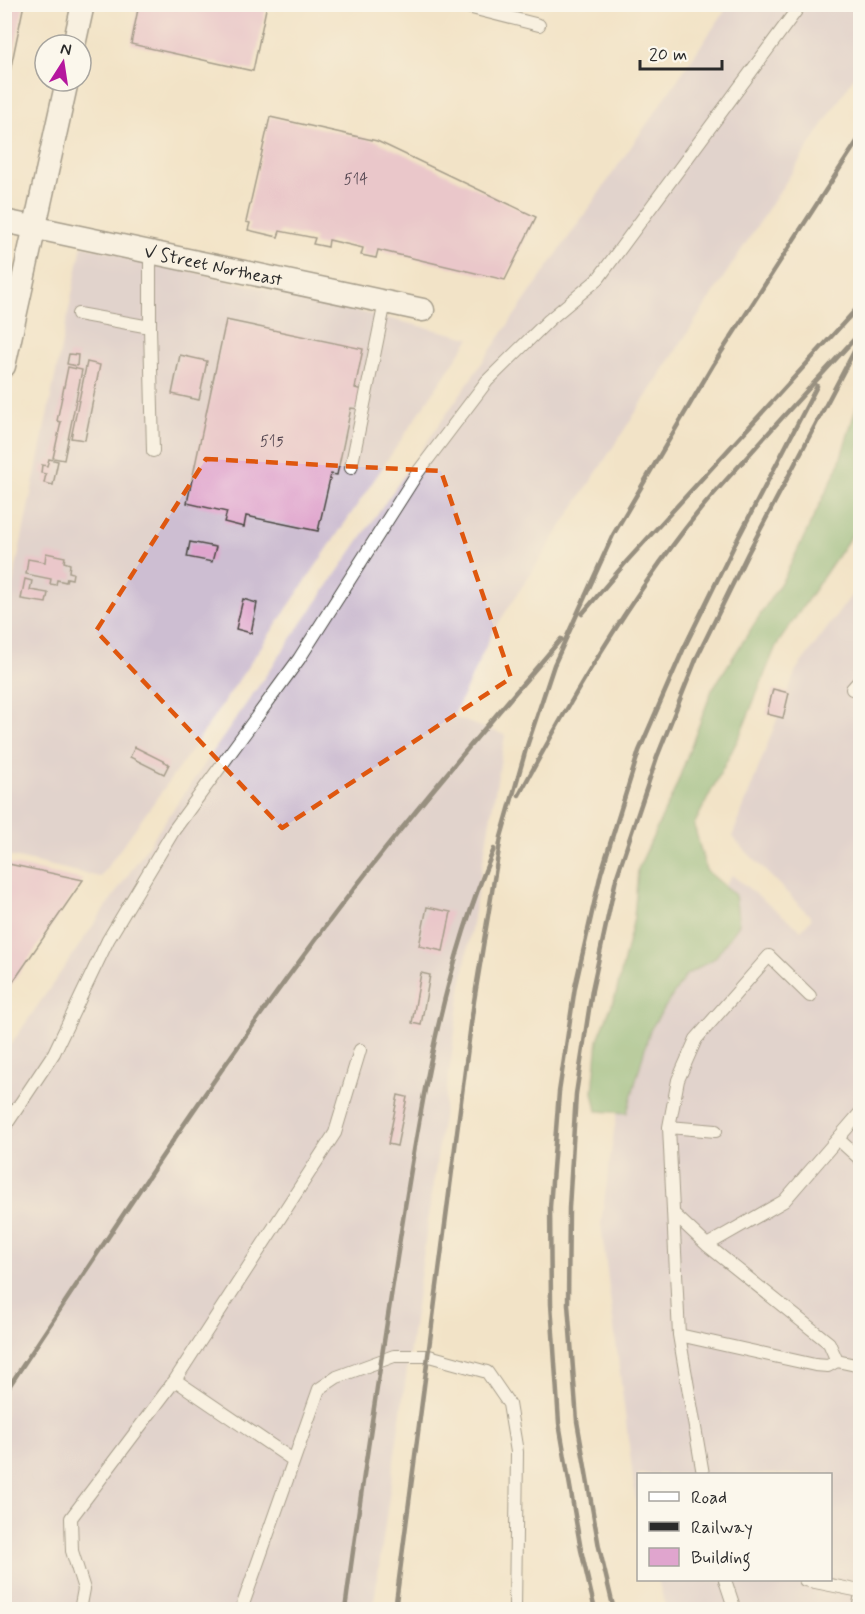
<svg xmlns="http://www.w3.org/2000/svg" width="865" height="1614" font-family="Mynerve,sans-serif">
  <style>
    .industrial { fill: #cdbed2 }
    .forest { fill: #74b06e; stroke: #506e4c; stroke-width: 1.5 }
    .building { fill: #e0a5ce }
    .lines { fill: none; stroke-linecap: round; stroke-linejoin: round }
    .lane-casing { stroke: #494742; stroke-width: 14 }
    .street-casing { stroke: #494742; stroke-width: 25 }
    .lane { stroke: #fff; stroke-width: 12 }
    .street { stroke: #fff; stroke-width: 22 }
    .rail { stroke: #2b2b2b; stroke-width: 4.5 }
    .marked { fill: none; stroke: #df570e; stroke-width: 4.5; stroke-dasharray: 12 8; stroke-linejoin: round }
    .labels { text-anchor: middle; stroke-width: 6; stroke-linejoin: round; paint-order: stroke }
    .number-label { font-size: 15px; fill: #584a54 }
    .street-label { font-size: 18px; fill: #2b2b2b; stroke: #fbf7ec }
  </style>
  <rect width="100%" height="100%" fill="#fbf7ec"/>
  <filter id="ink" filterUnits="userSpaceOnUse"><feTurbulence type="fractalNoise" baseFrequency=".0167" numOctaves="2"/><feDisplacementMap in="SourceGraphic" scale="12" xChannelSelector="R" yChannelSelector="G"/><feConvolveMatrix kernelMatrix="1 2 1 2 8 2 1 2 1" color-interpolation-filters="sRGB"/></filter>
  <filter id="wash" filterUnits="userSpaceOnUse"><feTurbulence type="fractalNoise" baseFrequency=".008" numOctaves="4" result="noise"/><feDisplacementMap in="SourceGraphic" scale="24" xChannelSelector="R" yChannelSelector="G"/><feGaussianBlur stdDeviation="1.35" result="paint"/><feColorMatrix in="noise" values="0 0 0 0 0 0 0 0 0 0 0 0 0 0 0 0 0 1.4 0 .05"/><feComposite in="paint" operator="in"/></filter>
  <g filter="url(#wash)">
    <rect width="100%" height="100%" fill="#f2e3c7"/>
    <path class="industrial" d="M729,5H860V68L492,633L453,717L505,735L463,976L373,1609L5,1610V1053Z
      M82,245L470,338L186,758L100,877L5,855V621Z
      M860,584V1609H666L658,1580H830V1474H638V1510L636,1501L601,1224L614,1131L633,1022L732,875L801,930L812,918L732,837L796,670Z"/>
    <path class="forest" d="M860,401V523L776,646L741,733L694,825L706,870L735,895L739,924L715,958L686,975L650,1030L627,1113L597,1111L593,1092L598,1039L616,994L634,918L638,869L675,789L712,690L785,576L838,467L857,405Z"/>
    <g id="blocks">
      <path class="building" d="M4,4H24L6,91H4Z
        M139,4H267L253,71L131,44Z
        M270,117L377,141L536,217L505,280L378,250L376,258L361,255L363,248L329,240L328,247L313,244L315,238L280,231L278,237L248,230L250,223L246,222Z
        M226,320L363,349L355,388L362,390L358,409L351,408L337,475L331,474L318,531L246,516L244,527L224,522L227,512L187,503Z
        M69,354L78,355L77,366L67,364Z
        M180,355L207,361L199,400L172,394Z
        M87,362L100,365L85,440L71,438Z
        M68,367L82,370L64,460L53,458L61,422L57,421Z
        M49,459L58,461L53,485L44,483L46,474L41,473L42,465L47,466Z
        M190,542L216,547L212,562L187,557Z
        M46,553L65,557L64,562L70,564L69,572L73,573L72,579L67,578L66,582L57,580L56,585L50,584L51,579L26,574L28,559L45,562Z
        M25,579L32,581L30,590L48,593L46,603L21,599Z
        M243,599L257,603L251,633L236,629Z
        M773,689L789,693L783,718L767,714Z
        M135,747L169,764L164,774L130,757Z
        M4,863L83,880L4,995Z
        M427,907L451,912L443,951L419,946Z
        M421,973L430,975L421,1025L412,1023Z
        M398,1095L407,1097L397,1146L388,1144Z"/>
    </g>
  </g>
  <g filter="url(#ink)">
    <use href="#blocks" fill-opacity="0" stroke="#494742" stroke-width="1.5"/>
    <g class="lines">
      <g class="lane-casing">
        <path id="lane" d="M456,4L539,25
          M150,252V327L153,451
          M78,314L150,327
          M351,468L385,302
          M852,689L860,680
          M669,1127L716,1131
          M4,1128L54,1053L108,940L174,830L299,659L418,472L487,381L549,320L598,279L801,4
          M838,1139L860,1159
          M673,1213L707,1245L829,1343L837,1361
          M707,1245L784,1201L860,1113
          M679,1335L815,1365L828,1366L837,1361L860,1366
          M175,1380L293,1460
          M703,1474L679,1335L669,1127L678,1080L696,1039L769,956L810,996
          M725,1580L735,1610
          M805,1580L860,1591
          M80,1610L84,1589L72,1551L71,1518L175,1380L335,1133L360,1050
          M241,1610L319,1389L337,1377L394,1356H429L487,1372L509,1404L517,1452L515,1610
          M858,1610L860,1599"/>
      </g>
      <g class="street-casing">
        <g id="street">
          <path d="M74,45L83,4"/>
          <path id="s1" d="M4,221L423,310"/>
          <path d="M4,366L67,81"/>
        </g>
      </g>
      <use href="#lane" class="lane"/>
      <use href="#street" class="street"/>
      <path class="rail" d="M582,614L627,561L860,305
        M519,795C572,697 627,602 696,515C712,495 730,476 747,457C784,415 822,374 860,333
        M4,1394C108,1238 209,1081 322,931C397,830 479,735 561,639
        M345,1610C361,1488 380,1367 399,1245C420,1110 440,976 494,849
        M395,1610L474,1001L501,837L526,749L554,665L613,535L713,365L860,137
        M595,1610L581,1550L559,1423L551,1304L550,1207L559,1092L575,987L601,873L639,751L683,650L734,546L817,386
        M614,1610L599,1547L577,1421L568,1304L569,1208L576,1094L592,990L616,879L657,757L697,657L748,553L859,342"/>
    </g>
  </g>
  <path d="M0 0H865V1614H0ZM206,459L441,471L511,678L282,828L96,631Z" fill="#f2e3c7" fill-opacity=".55" fill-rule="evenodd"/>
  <path class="marked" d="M206,459L441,471L511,678L282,828L96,631Z"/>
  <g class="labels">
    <g class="number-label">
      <text x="356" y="184">514</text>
      <text x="272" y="446">515</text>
    </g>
    <g class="street-label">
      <text dy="6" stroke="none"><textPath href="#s1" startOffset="214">V Street Northeast</textPath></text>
    </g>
  </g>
  <rect width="865" height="1614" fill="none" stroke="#fbf7ec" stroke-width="24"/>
  <rect x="637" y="1473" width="195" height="108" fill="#fbf7ec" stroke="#a8a59f" stroke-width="1.5"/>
  <rect x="649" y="1492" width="30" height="9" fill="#ffffff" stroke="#a8a59f" stroke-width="1.5"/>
  <text x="691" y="1503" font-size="18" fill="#2b2b2b">Road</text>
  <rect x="649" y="1522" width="30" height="9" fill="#2b2b2b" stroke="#a8a59f" stroke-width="1.5"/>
  <text x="691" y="1533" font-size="18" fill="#2b2b2b">Railway</text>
  <rect x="649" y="1548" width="30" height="18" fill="#e0a5ce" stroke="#a8a59f" stroke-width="1.5"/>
  <text x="691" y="1563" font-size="18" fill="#2b2b2b">Building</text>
  <g transform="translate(63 63) rotate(12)"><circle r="28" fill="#fbf7ec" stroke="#a8a59f" stroke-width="1.5"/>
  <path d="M0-4.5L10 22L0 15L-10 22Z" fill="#b5179e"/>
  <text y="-9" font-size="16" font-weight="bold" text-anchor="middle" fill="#2b2b2b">N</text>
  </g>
  <path d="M640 60v9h82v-9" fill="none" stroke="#2b2b2b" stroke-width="3"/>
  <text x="649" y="60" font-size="18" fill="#2b2b2b" stroke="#fbf7ec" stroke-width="4.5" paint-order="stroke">20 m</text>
</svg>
